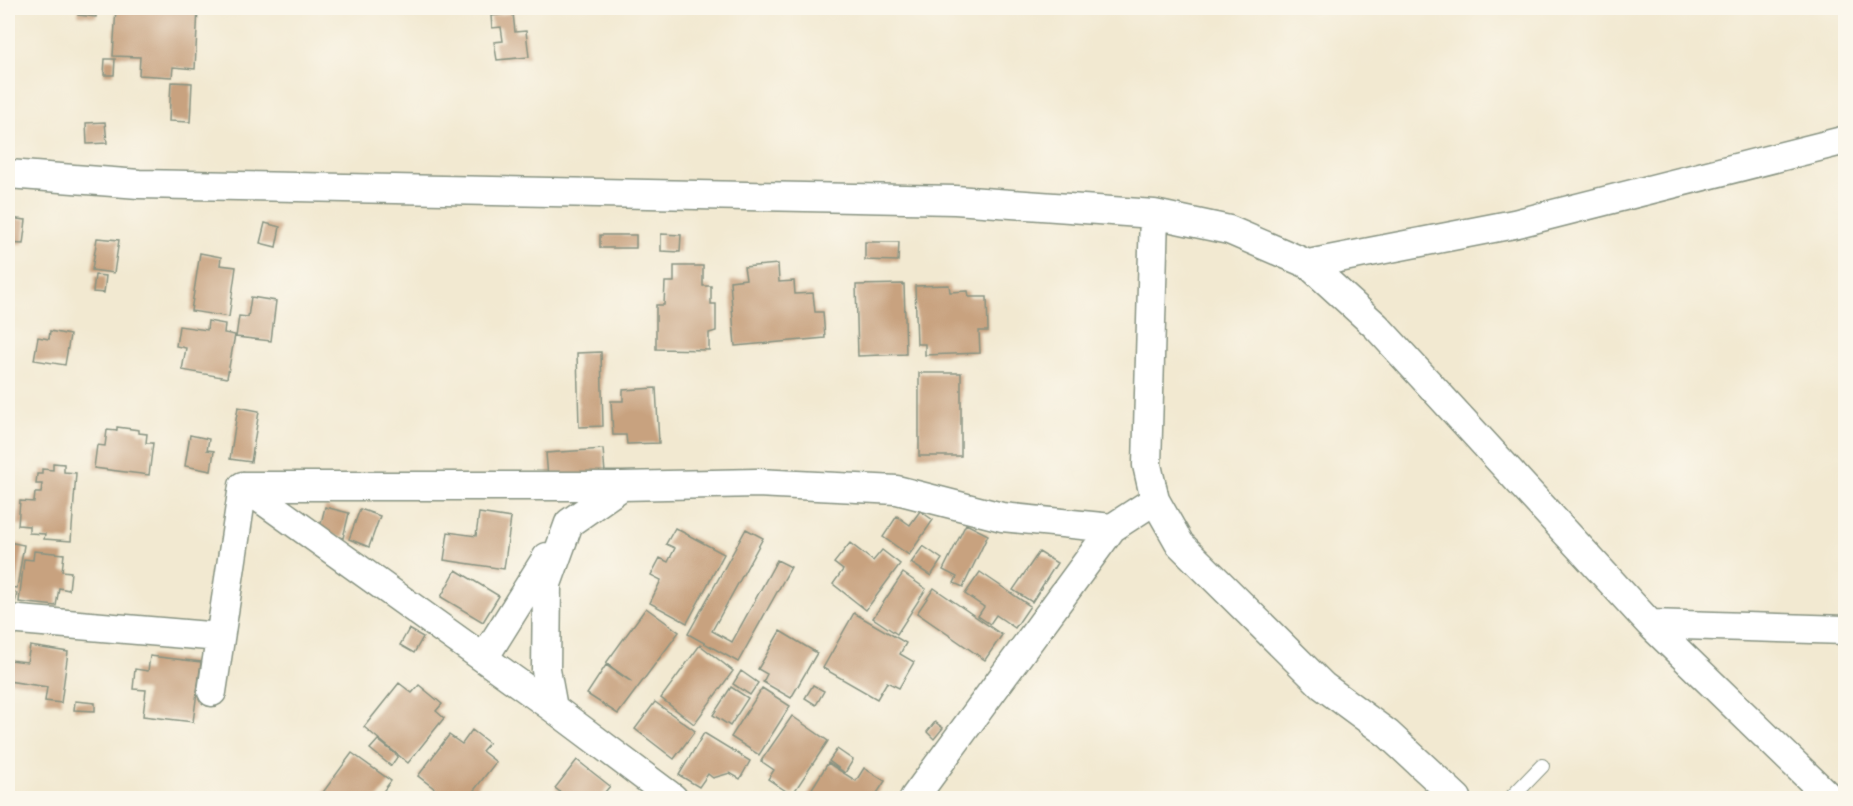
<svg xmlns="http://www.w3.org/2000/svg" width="1853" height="806" font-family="'Old Standard TT',serif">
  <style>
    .building { fill: #c8a27f }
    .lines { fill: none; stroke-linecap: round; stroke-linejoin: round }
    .service-casing { stroke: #889382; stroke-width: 16 }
    .minor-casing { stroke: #889382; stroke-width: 31 }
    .service { stroke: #fff; stroke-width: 14 }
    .minor { stroke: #fff; stroke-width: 28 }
  </style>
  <rect width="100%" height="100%" fill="#fbf7ec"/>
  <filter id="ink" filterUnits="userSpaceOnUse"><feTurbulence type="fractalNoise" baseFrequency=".0167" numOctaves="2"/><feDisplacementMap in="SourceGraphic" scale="12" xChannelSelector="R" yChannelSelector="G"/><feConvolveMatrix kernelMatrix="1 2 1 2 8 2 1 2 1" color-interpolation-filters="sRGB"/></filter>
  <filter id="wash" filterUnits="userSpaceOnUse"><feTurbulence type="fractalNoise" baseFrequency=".008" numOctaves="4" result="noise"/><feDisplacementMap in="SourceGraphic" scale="24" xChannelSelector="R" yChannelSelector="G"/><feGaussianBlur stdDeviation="1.35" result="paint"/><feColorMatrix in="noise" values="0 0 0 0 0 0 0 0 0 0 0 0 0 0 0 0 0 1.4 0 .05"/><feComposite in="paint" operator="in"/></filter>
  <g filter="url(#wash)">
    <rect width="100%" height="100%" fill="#f2e9d1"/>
    <g id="blocks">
      <path class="building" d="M79,8H97L96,17L78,15Z
        M116,8H198L195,69L173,67L172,77L139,75L140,57L113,56Z
        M513,13L515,32L526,31L529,57L497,60L494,42L503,41L501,27L492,28L491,16Z
        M105,59H115L114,75H104Z
        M171,82L192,83L190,122L169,121Z
        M105,122L107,143L87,144L86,123Z
        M8,218L26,220L23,244L8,243Z
        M265,223L280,227L276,247L260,243Z
        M661,234L681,235L680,252L661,251Z
        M600,235H636V248H600Z
        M97,238L119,240L114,273L92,270Z
        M865,242H899L898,261L865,260Z
        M200,253L221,257L220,265L236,267L229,317L191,311Z
        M778,264L779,282L794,281L795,294L813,293L815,312H823L825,338L735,346L730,281L746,279L744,267Z
        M674,266H703V286H711V304H716V331L709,333V350L656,349V305H664L665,282H674Z
        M95,275L106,276L104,293L93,292Z
        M904,284L906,354L858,356L856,285Z
        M949,285L950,292L968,291L969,297H987L988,331H979L980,353L925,355V344H917L915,286Z
        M251,297L276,301L271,341L236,337L239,316L248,317Z
        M208,321L225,324L224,333L235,335L227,378L182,370L186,348L176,346L179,326L207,330Z
        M50,331L70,335L65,365L34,360L38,337L49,339Z
        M601,352L603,426L579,427L577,353Z
        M919,373H961V456H919Z
        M656,388L659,443L627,444L626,435H613L611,401H623V390Z
        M238,407L259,411L251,462L230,459Z
        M117,427L139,430V433L147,434L146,443H153L149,475L94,468L97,445L105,446L107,430L117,431Z
        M190,435L209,439L207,450L214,451L211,471L185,466Z
        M603,449L605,473L548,478L546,453Z
        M53,463L64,464V472L76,473L71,541L44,539L45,534L29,533V526L18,525L20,501L34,502L35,493H41L42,484H36L37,474H42V469L53,470Z
        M325,507L349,513L343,538L319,532Z
        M360,509L380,516L369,547L349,539Z
        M920,511L933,520L909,555L883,537L897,516L910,525Z
        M479,513L511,518L504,569L444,560L448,532L476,536Z
        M966,524L988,535L963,587L954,583L957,577L943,570Z
        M675,528L724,554L687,623L650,603L661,580L651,575L660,558L668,562L675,548L666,544Z
        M746,529L763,538L712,631L732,642L777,560L791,567L738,662L688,634Z
        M8,542L24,545L17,588L8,587Z
        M850,543L873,561L882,550L900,564L866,610L833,584L843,570L834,563Z
        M923,546L942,559L931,576L911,563Z
        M34,551L64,554L62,571L71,572L69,590L59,588L56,606L19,602L24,559L33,560Z
        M1039,552L1057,563L1032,602L1013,590Z
        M456,570L499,596L483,622L441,597Z
        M980,572L1030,606L1015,628L996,615L990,624L978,616L984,607L965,594Z
        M903,573L926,589L897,634L873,618Z
        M934,588L1002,635L985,660L917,613Z
        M8,590L17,593L15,603L8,602Z
        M646,608L679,632L618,714L587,694L606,665L632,682L606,663Z
        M854,613L906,643L900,654L914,662L899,688L887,682L877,699L823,668Z
        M409,629L423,637L414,653L400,645Z
        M780,631L817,653L791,698L763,682L767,674L758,669Z
        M700,645L733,671L694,724L661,698Z
        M30,646L68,652L61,703L45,701L47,687L8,681L10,660L27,662Z
        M150,656L201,662L193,722L143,716L146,690L133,689L135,669L148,671Z
        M741,671L758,683L750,695L733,684Z
        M399,683L412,693L419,685L442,704L436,711L444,718L408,763L364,727Z
        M813,685L824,691L816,705L805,698Z
        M731,687L748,698L730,726L713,715Z
        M762,688L790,706L759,755L731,737Z
        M75,701L95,703V711L74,710Z
        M655,702L695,731L674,759L635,729Z
        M792,716L828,741L792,795L768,779L774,770L761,761Z
        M935,722L943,728L934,739L927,732Z
        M472,730L489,743L482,751L496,762L468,798H447L418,776L449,735L462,744Z
        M704,733L750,761L740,779L730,773L713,778L708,774L699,787L679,775Z
        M378,740L398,756L391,766L370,749Z
        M837,749L853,760L845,773L829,761Z
        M352,753L391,781L378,798H325L321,795Z
        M577,760L610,786L600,798H568L555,788Z
        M828,763L856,781L864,768L885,781L874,798H806Z"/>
    </g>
  </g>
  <g filter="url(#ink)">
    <use href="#blocks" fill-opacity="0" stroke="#889382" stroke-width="1.5"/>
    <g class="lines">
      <g class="service-casing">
        <path id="service" d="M1511,798L1542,766"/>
      </g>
      <g class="minor-casing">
        <path id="minor" d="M8,174L139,184L955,200L1154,214L1229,230L1308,264L1376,326L1650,624L1830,798
          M1154,214L1147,465L1155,500L1180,544L1323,686L1388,734L1457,798
          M1308,264L1514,224L1846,140
          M243,486H622L757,483L897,490L1002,517L1112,528
          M243,486L553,708L673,798
          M8,619L220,637
          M1650,624L1846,630
          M484,658L547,557
          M212,692L243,486
          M553,708L546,670L547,584L569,523L622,486
          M914,798L1112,528L1155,500"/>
      </g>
      <use href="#service" class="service"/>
      <use href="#minor" class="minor"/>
    </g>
  </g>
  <rect width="1853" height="806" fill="none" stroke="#fbf7ec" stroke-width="30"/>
</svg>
